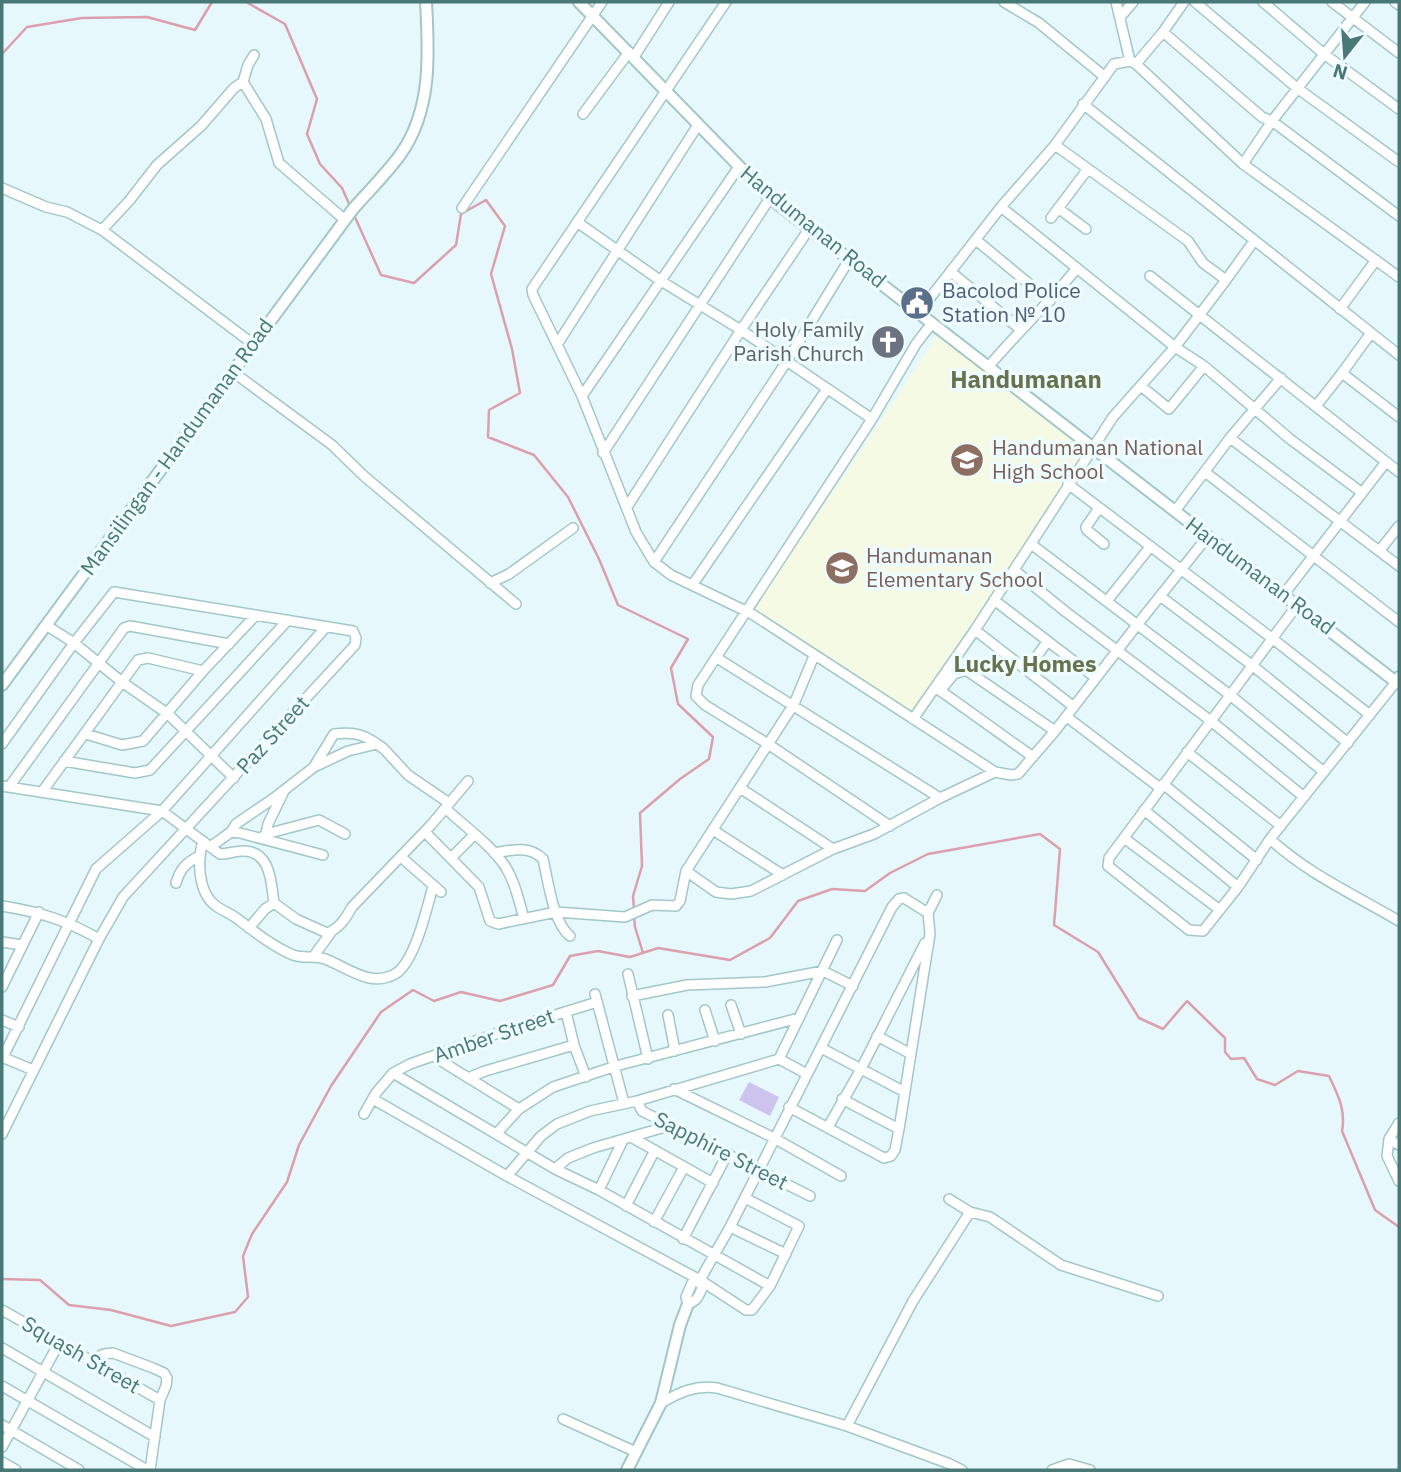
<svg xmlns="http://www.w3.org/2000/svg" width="1401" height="1472" font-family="'IBM Plex Sans',sans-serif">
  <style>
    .education { fill: #f4fae3 }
    .garden { fill: #ccc4ec }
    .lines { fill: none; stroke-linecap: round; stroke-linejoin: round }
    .stream { stroke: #db9fae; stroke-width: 2.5 }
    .minor-casing { stroke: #a3c7c9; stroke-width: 12 }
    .tertiary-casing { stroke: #a3c7c9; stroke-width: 14 }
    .minor { stroke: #fff; stroke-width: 9 }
    .tertiary { stroke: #fff; stroke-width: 10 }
    .labels { text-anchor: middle; stroke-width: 7; stroke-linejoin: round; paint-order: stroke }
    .street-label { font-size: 21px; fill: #497977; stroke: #eefbff }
    .service-label { font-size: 21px; fill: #4e5e75; stroke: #eefbff; text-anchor: start }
    .worship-label { font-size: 21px; fill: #5b616d; stroke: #eefbff; text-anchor: end }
    .education-label { font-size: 21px; fill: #785e54; stroke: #eefbff; text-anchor: start }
    .neighbourhood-label { font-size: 23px; font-weight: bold; fill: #68724c; stroke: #eefbff }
    .quarter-label { font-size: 24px; font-weight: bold; fill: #68724c; stroke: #eefbff }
  </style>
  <rect width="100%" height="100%" fill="#e7f8fd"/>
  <path class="education" d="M937,336L1086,450L1005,574L963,646L913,714L751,609L848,470Z"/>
  <path class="garden" d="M749,1082L779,1097L770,1116L739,1100Z"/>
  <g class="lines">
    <path class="stream" d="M246,2L285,24L317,99L307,134L320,164L342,188L350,206
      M2,54L27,27L82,18L147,17L195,30L212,2
      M354,215L381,275L414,283L456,245L461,214L486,200L505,226L491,274L512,349L520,393L489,410L488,437L534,455L568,497L599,559L618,605L688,639L671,668L678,704L713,737L709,759L680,779L640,813L642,866L633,896L634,909
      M634,916L635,927L643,953
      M2,1279L40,1280L69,1305L111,1310L171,1326L235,1312L248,1297L243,1256L252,1234L287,1182L299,1145L331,1086L381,1012L413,990L434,1001L461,992L500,1001L553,985L570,956L598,951L630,957L658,948L730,960L770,938L798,901L832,889L865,891L890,873L928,854L1040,834L1060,849L1054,925L1098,952L1139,1018L1163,1029L1187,1001L1225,1038V1052L1231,1059L1244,1058L1257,1079L1275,1085L1298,1071L1329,1076C1338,1095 1346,1110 1342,1131L1375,1210L1399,1227"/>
    <g class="minor-casing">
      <path id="minor" d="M726,2L532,289L533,295L582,396L636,532L654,562L671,575L752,614L995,772L1011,775L1018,774L1055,731L1137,625L1208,536
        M1004,2L1039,23L1105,77
        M1116,2L1130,61
        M1195,2L1297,88L1399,162
        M1263,2L1324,54L1399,109
        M1332,2L1399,53
        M1395,2L1399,5
        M1121,16L1133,2
        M1163,32L1262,117L1272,121L1399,216
        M634,57L669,2
        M1136,64L1163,32L1184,2
        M243,82L248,65L254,55
        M1083,104L1399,355
        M583,114L629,52
        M1243,164L1272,121L1365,2
        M2,188L46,207L67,212L102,230L253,344
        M1001,207L1175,347L1204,366L1290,439L1361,492
        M462,208L602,2
        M1058,208L1086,229
        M1051,218L1087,170
        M577,222L661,281L741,330L872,419
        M102,230L129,201L157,165L201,126L234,88L243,82L266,119L279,163L345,220
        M976,240L1050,301
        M951,272L1020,329
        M1150,276L1399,472
        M1226,280L1254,241
        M1340,309L1376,260
        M919,312L1001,207L1055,145L1114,64L1130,61L1136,64L1243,164L1399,277
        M1371,333L1342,373L1399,417
        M558,343L698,125
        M988,367C1017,333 1049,303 1077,268
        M233,372L332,445L364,476L516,604
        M1141,386L1169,409L1204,366
        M582,396L738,168
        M1316,406L1342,373
        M1230,438L1399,566
        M603,453L770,198
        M1205,472L1399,622
        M1068,484L1273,639L1370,715
        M627,507L741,330L809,229
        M1099,508L1086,527L1087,530L1104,544
        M1175,511L1230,438L1281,378
        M1031,544L1230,695L1324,772
        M1380,550L1399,526
        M654,562L787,361L849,260
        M1014,570L1066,612L1211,721L1304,797
        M490,583L509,574L573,528
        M693,584L827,389
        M1284,594L1386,462
        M1160,596L1253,666L1348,743
        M994,600L1096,678
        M1107,601L1150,547
        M1298,604L1109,858L1108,866L1189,930L1203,931L1238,887L1270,839L1396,682L1399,684
        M46,625L74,643L122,682L168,714L234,778
        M975,630L1074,707
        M814,656L794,704L686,871L716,892L731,894L751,891L833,849L874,834L940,798L995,772
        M717,658L940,798
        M1027,670L1047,642
        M938,689L1033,757
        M940,691L954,674L966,670L1055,731
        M1067,717L1160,788
        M913,719L975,630L1113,417L1175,347L1226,280L1203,263L1188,241L1055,145
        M86,734L122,745L143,741L203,671L256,615
        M2,744L74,643L114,592L353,631L356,638L355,645L123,897L99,939L2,1134
        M1187,752L1281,826
        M64,761L135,773L150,770L288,620
        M315,765L334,734C351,732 362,733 377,744
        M1163,784L1257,860
        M2,786L162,811L220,854C228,854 235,851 243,851C271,851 271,882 274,903L296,919L327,933C339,929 346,918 352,907L431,825L468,781
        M9,787L124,628L130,626L229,644
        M740,788L833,849
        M42,792L138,660L148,658L203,671
        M445,808C464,826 490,844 505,866C515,882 519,901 524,919
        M1144,810L1238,887
        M890,826L768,744L705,705L696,696L698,685L872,419L916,344L932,323
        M713,830L783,875
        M231,832L236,824L274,798L314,767L348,751L377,744L384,749L408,775L449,803
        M425,832L479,887L490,921L498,924L556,912L625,917L652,905L676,906L680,901L686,871
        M266,834L268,824L284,791
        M261,838L266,834L319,820L345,834
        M1124,838L1220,910
        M1270,839C1308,874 1355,895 1399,921
        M203,841C197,861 198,893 216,906C223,911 232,914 239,920C256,933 274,947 293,955C304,959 314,955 325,959C347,967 370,988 395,974C415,962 427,908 433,886
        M210,847L231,832L240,833L323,855
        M494,853C512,850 529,845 543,859C548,880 553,923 570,936
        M401,857L441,892
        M452,857L474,835
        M176,883C180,869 186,863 199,856
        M2,906C40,912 66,920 99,939
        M249,928L265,909L274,903
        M2,942L22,945
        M313,957L332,931
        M628,974L648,1059
        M2,987L39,912
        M595,994L624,1103
        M632,996L687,985L765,982L823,971L853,986
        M731,1005L741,1034
        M705,1010L715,1041
        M566,1012L574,1045L586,1077
        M668,1015L675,1051
        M2,1020L19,1027
        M877,1036L911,1054
        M821,1048L905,1092
        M433,1056L519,1109
        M2,1057L33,1070
        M2,1059L96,869L162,811L326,627
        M779,1059L807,1074
        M393,1073L555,1169L599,1190L770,1286
        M468,1078L485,1071L574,1045
        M674,1089L774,1138L841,1176
        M373,1099L507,1176L700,1280L746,1310H752L770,1286L799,1226L745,1198
        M842,1099L899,1129
        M637,1101L642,1111L810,1196
        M789,1107L884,1158L891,1156L895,1150L899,1129L930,934L928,913L937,895
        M364,1114L376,1093L393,1073L410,1064L504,1031L597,1002
        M1399,1123L1389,1139L1399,1145
        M828,1127L861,1069L925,943
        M496,1134L519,1109L553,1087L616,1066L799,1018
        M631,1137L713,1183
        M1389,1139L1387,1156L1399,1181
        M555,1169L568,1158L593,1148L672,1125
        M507,1176L541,1136L557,1124L590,1111L637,1101L779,1059L837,940
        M599,1190L623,1140
        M626,1206L655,1150
        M970,1212L990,1217L1061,1265L1158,1296
        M654,1222L684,1167
        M730,1227L786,1254
        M683,1239L728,1153
        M700,1280L702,1288C699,1296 697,1301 688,1304L686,1297L692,1283L700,1280L730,1227L892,907L899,899L904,898L928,913
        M2,1310L160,1400
        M2,1348L155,1437
        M89,1361L104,1354L113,1353L153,1368L164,1373L167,1378L166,1386L160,1400L150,1470
        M2,1386L147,1470
        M661,1403C680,1392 695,1385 717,1388L847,1426L913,1301L970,1212L949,1199
        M563,1419L636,1452
        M2,1425L79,1470
        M847,1426L950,1464L962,1470
        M2,1447L59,1343
        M2,1462L16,1470
        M1052,1470L1069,1464L1090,1470"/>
    </g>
    <g class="tertiary-casing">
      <path id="tertiary" d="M579,2L770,198L1396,682L1399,677
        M2,685L353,209C369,191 386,174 400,155C432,111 429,54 426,2
        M627,1470L661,1403L680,1325L688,1304"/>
    </g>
    <use href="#minor" class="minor"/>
    <use href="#tertiary" class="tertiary"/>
  </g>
  <defs>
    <g id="civic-disc" transform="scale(1.75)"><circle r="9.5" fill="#5c6f8a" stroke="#eefbff"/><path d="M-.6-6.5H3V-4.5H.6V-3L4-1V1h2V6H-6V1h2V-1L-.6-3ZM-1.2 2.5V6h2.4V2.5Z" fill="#fff"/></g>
    <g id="church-disc" transform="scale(1.75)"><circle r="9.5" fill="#6b7280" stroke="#eefbff"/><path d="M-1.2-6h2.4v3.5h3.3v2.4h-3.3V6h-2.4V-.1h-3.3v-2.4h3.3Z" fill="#fff"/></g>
    <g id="school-disc" transform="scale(1.75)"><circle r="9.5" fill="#8d6e63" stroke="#eefbff"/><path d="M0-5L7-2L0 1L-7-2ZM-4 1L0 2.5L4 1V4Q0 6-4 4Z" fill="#fff"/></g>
  </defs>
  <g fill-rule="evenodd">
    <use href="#civic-disc" x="917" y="303"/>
    <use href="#church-disc" x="888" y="342"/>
    <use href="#school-disc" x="967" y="460"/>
    <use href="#school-disc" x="842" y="568"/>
  </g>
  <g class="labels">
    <g class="street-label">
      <text transform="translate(813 227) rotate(39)" y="7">Handumanan Road</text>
      <text transform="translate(177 447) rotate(-54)" y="7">Mansilingan - Handumanan Road</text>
      <text transform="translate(1260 576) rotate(37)" y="7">Handumanan Road</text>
      <text transform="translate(273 735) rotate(-48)" y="7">Paz Street</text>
      <text transform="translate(494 1036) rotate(-19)" y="7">Amber Street</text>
      <text transform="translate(721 1151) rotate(27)" y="7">Sapphire Street</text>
      <text transform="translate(81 1355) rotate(30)" y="7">Squash Street</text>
    </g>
    <g class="service-label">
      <text x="942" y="298">Bacolod Police<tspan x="942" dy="24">Station № 10</tspan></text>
    </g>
    <g class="worship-label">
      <text x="864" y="337">Holy Family<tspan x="864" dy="24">Parish Church</tspan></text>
    </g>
    <g class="education-label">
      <text x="992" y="455">Handumanan National<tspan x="992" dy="24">High School</tspan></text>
      <text x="866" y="563">Handumanan<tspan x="866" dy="24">Elementary School</tspan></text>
    </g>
    <g class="neighbourhood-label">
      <text x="1025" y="672">Lucky Homes</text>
    </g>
    <g class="quarter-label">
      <text x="1026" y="388">Handumanan</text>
    </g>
  </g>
  <rect width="1401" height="1472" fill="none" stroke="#497977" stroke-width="7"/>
  <g transform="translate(1345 56) rotate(197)" stroke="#eefbff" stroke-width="5" paint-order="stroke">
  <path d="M0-5L12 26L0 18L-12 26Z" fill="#497977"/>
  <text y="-10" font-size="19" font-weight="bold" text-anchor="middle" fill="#497977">N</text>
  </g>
</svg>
